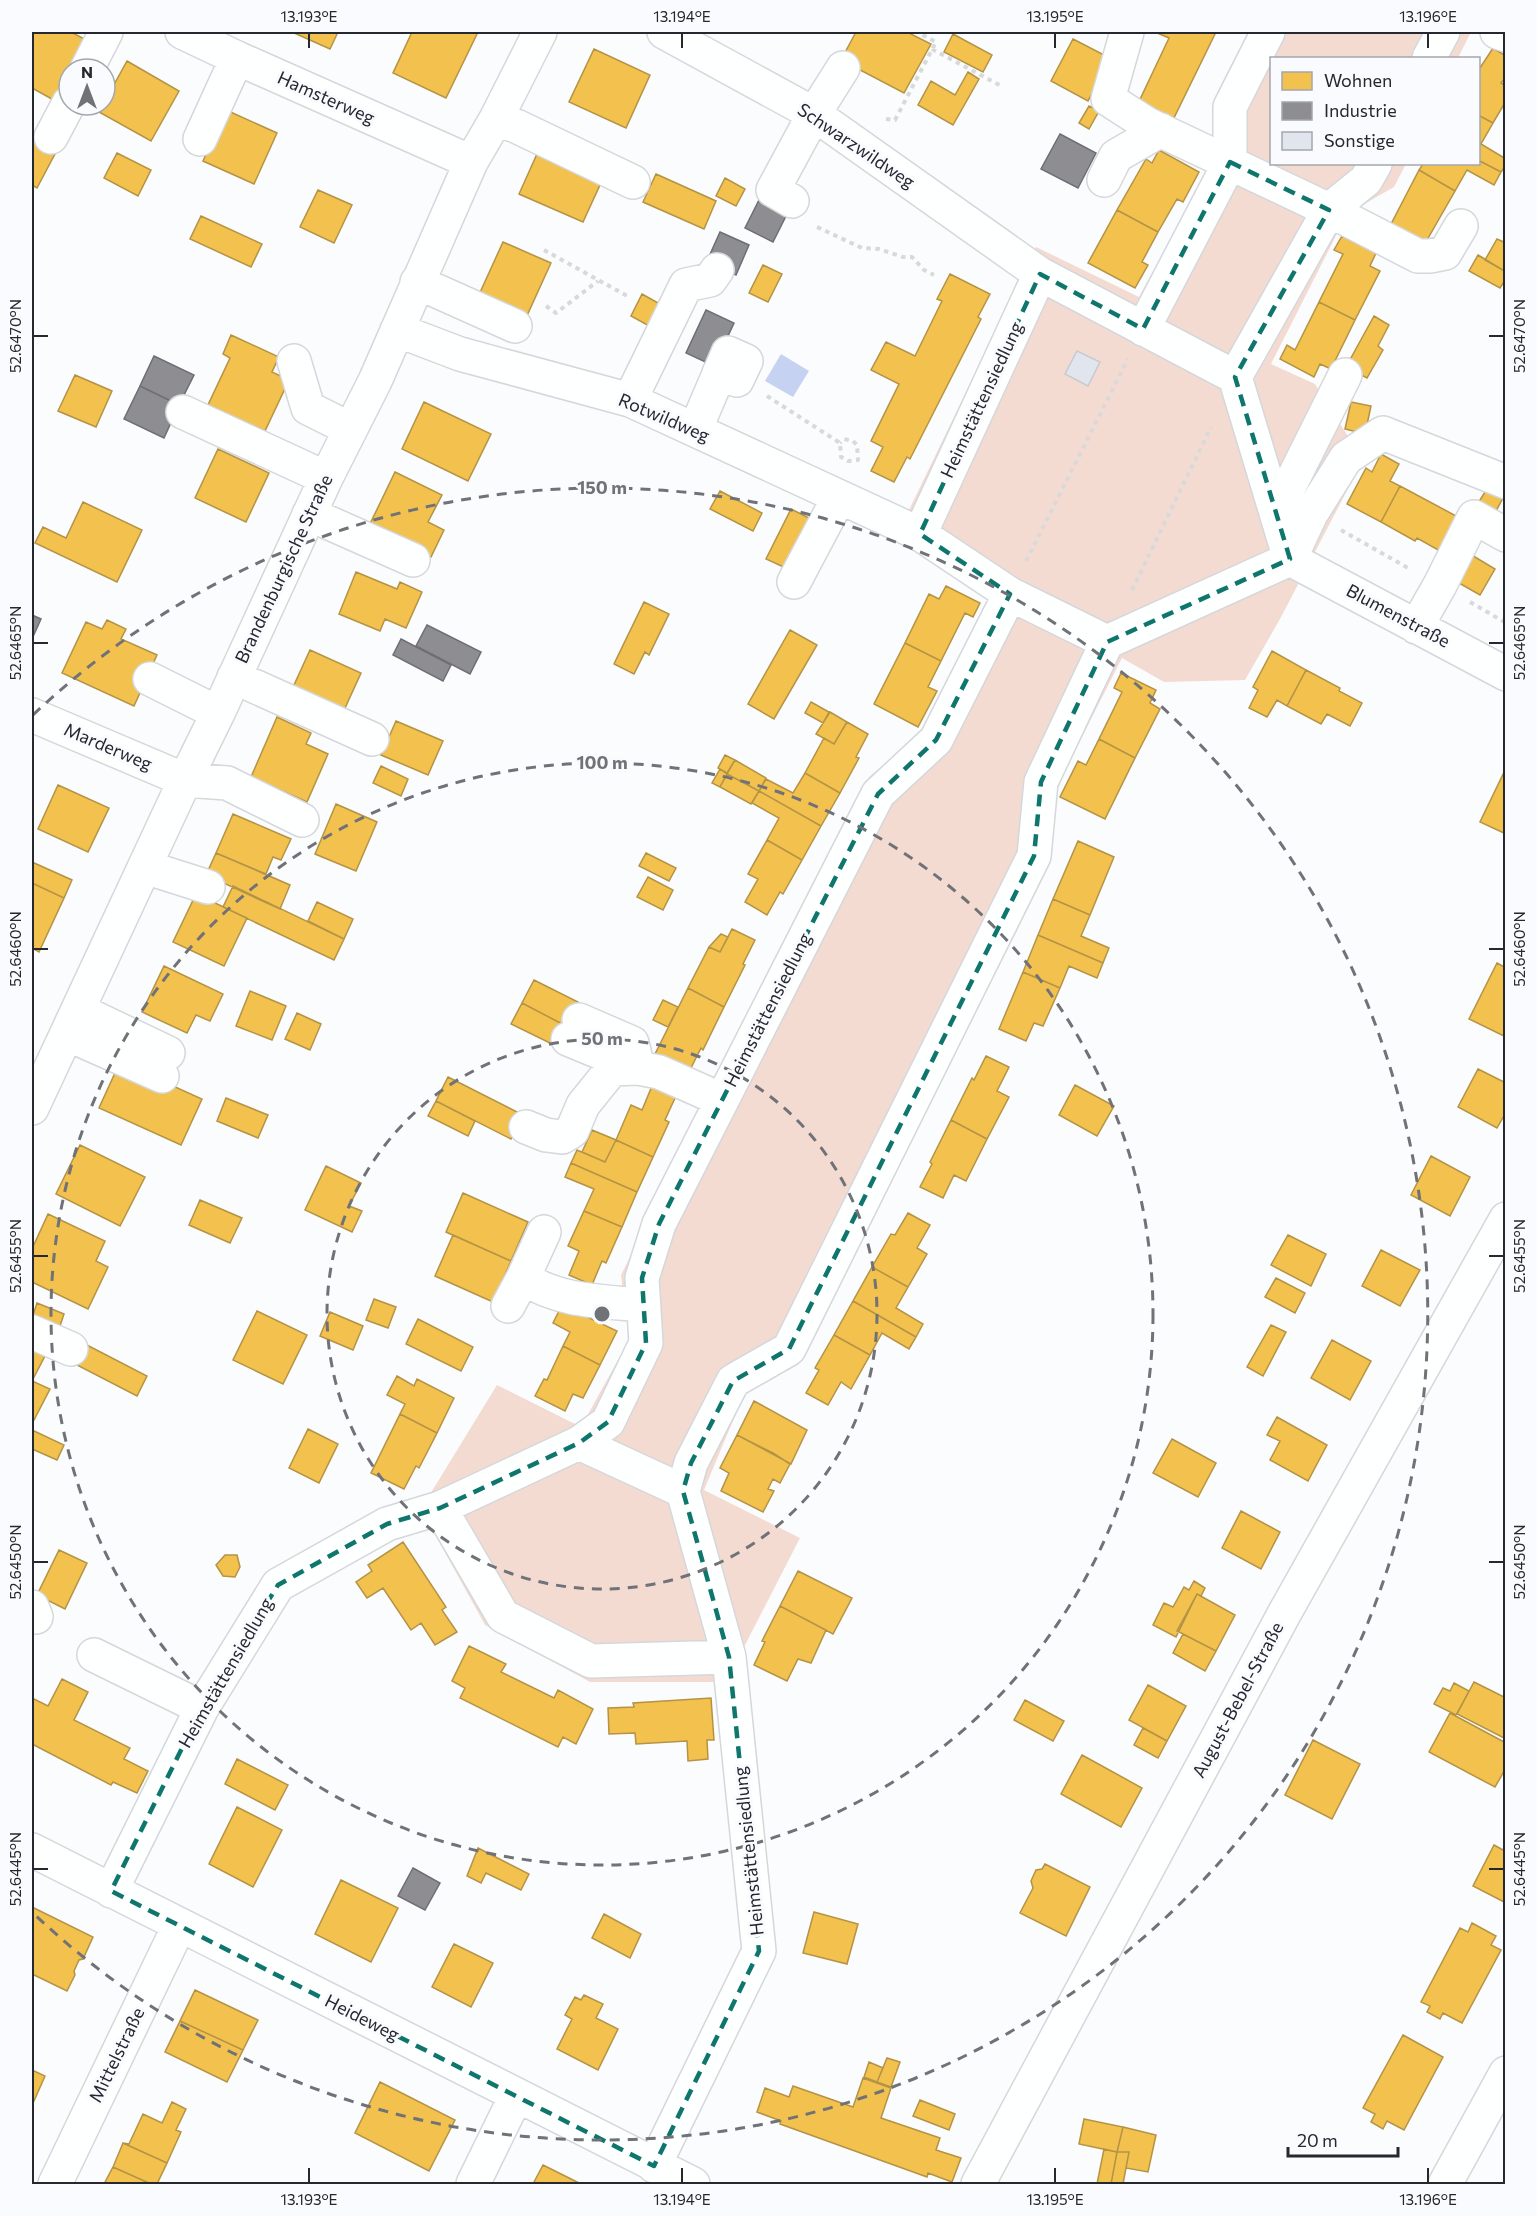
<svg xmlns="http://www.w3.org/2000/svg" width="1537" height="2216" font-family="Commissioner,sans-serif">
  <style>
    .green { fill: #f4dbd2 }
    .water { fill: #c6d2f1 }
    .homes { fill: #f2c14e; stroke: #b49345; stroke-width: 1.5 }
    .industry { fill: #8d8d92; stroke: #6e6f74; stroke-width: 1.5 }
    .building { fill: #e1e5ed; stroke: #c7cace; stroke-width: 1.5 }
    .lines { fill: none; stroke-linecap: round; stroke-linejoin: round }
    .minor-casing { stroke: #d5d7db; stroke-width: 36 }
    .path { stroke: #d9d9da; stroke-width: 4; stroke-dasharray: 4.5 4.5; stroke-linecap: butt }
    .minor { stroke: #feffff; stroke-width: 33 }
    .marked { fill: none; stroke: #0f766e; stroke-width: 4.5; stroke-dasharray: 12 8; stroke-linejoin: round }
    .ticks { fill: none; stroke: #25282f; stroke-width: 2 }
    .ring { fill: none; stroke: #707277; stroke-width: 3; stroke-dasharray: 10 8 }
    .labels { text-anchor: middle; stroke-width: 6; stroke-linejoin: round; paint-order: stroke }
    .street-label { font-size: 18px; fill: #25282f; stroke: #f9fbff }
    .centre { fill: #707277; stroke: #f9fbff; stroke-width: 3 }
    .ring-label { font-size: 18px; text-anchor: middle; font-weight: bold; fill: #707277; stroke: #f9fbff; stroke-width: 6; stroke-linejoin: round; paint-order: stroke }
    .neatline { fill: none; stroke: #25282f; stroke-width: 2 }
    .ticks-label { font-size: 15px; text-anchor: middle; fill: #25282f }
  </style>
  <rect width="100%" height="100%" fill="#fafcfe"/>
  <path class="green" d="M1248,32H1471L1458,58H1272V164H1406L1394,187L1347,214L1271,364L1315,384L1363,460L1280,619L1245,680L1164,682L1122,658L1049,802L804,1353L745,1392L704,1490L800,1538L726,1682H590L485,1625L421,1509L497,1385L581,1427L629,1340L621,1275L869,777L920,735L994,593L894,541L1036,247L1139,297L1220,150L1217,93Z"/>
  <path class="water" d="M781,354L809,371L793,397L765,381Z"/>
  <path class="homes" d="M32,32H71L92,43L78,69H69V85L59,103L32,88Z
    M292,32H338L330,49Z
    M412,32H478L446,98L393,73Z
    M856,32H907L931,44L904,93L841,60Z
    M1155,32H1216L1170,126L1135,110L1169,38Z
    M953,34L992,55L983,72L944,52Z
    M1073,39L1110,58L1088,101L1051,81Z
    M1493,48L1506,56V77L1501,83L1506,86V101L1493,123L1478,115V71Z
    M594,49L650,75L626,128L569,102Z
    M127,61L179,91L151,141L99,112L103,105H105V101Z
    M968,72L979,79L953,125L918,105L931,81L955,95Z
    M1089,106L1099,111L1089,129L1079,123Z
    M226,110L277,133L254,184L203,161Z
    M1478,115L1493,123L1481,144L1506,159V165L1501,172L1478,160Z
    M32,139L56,152L37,188L32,185Z
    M541,145L605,174L583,222L519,194Z
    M1159,150L1199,172L1183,202L1177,199L1158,232L1117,210L1146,159L1152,163Z
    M117,153L151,170L138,196L104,178Z
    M1478,160L1501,172L1494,185L1467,170L1455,191L1419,170L1423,164H1478Z
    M1419,170L1455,191L1423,247L1389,228Z
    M656,174L716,201L704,229L643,202Z
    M725,178L745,189L736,206L716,196Z
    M318,190L352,205L334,243L300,227Z
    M1117,210L1158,232L1142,262L1148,265L1135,288L1088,263Z
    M201,216L262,244L251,267L190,239Z
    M1342,236L1376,253L1370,266L1380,271L1355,320L1319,302L1343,254L1334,250Z
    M1497,239L1506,243V272L1485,260Z
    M503,242L551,263L525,320L477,299Z
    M1478,255L1506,272V279L1500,288L1469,271Z
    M763,265L782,274L768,302L749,293Z
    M950,274L990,294L978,317L981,319L910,459L907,457L894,482L871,471L883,447L871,441L899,384L871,370L886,342L915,356L942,301L937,299Z
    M642,294L660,304L649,326L631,316Z
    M1319,302L1355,320L1331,369L1320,364L1314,377L1280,359L1287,345L1295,350Z
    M1374,316L1389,325L1378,346L1383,350L1367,378L1346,367Z
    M231,335L279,357L272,372L289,380L265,431L208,405L230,358L223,354Z
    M75,375L112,391L96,427L58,411Z
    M424,402L491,434L468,481L402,449Z
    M1351,402L1371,406L1365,434L1345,429Z
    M218,449L269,473L246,522L195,498Z
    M1381,454L1399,464L1390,481L1400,486L1381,522L1347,504L1366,468L1372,472Z
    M395,472L442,495L428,522L444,530L431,557L368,528Z
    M1400,486L1458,517L1440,551L1417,538L1415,541L1381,522Z
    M1487,489L1503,498L1495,513L1478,503Z
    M720,491L762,513L753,531L710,509Z
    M83,502L142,530L117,582L35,543L43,527L66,538Z
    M791,509L815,521L790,570L766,559Z
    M1465,551L1495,569L1480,595L1450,578Z
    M356,572L397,589L400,582L422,592L406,628L385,619L380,631L339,614Z
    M946,586L980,603L973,617L965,613L941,661L905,643L929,594L939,599Z
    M644,602L669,614L649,655L645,652L634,674L614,664Z
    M107,620L126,629L121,639L157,655L134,706L62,673L86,622L102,629Z
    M790,630L817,645L774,719L748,704Z
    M905,643L941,661L928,687L937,691L918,727L874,704Z
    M310,650L361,673L340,719L289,696Z
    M1272,651L1306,670L1287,706L1277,700L1267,717L1249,708L1258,690L1253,687Z
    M1306,670L1340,688L1339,691L1362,703L1350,726L1327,714L1321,724L1287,706Z
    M1121,673L1156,690L1150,703L1160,709L1135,758L1099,739L1122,692L1114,688Z
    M811,702L829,712L823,723L805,713Z
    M830,712L847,722L834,744L816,734Z
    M277,717L311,733L306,744L328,754L307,802L251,777Z
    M396,721L443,741L428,775L381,755Z
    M847,722L868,734L856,757L859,758L840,793L805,773L824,738L834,744Z
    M1099,739L1135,758L1105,819L1060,797L1078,761L1086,765Z
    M725,755L735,760L727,773L718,768Z
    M735,760L766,778L759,791L727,774Z
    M381,766L408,779L401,796L373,783Z
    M1506,768V834L1480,822Z
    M720,769L727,774L720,787L712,783Z
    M805,773L840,793L821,826L759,791L766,779L793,793Z
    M727,774L759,791L751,804L720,787Z
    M58,785L109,808L88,852L38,829Z
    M759,791L821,826L802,860L767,840L779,818L752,803Z
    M336,804L377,822L356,871L315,854Z
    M233,814L291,839L281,860L273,857L266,874L216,853Z
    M767,840L802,860L783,894L780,892L767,915L745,902L758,879L748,874Z
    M1078,841L1114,857L1090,915L1053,899Z
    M216,853L290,885L280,909L206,875Z
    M646,853L676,868L669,881L639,866Z
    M32,862L72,880L64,898L32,883Z
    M648,877L673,890L663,910L637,897Z
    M32,883L64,898L39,952L32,948Z
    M233,886L344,939L334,960L223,907Z
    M196,894L247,918L224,966L173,942Z
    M1053,899L1090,915L1081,936L1109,948L1103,963L1038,935Z
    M317,902L353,919L344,939L308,921Z
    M732,929L755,940L743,964L745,965L724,1007L688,988L709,947L720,952Z
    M721,934L728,937L720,952L709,947Z
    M1038,935L1103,963L1097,978L1069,966L1060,988L1023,972Z
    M1497,963L1506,968V1037L1469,1019Z
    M164,966L223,994L210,1021L196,1015L187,1033L142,1012Z
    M1023,972L1060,988L1043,1026L1034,1023L1026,1041L999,1029Z
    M534,980L578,1002L566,1026L522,1003Z
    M688,988L724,1007L703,1050L701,1048L689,1072L655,1054Z
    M250,991L286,1006L272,1040L236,1026Z
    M663,1000L678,1007L668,1027L653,1020Z
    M522,1003L566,1026L556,1046L511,1024Z
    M297,1013L321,1024L310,1050L285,1039Z
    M986,1056L1009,1067L997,1091L1009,1097L987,1139L951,1120L972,1078L974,1080Z
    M120,1062L202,1099L181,1145L99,1108Z
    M1478,1069L1506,1083V1112L1497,1128L1458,1107Z
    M448,1077L523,1115L511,1139L436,1101Z
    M1075,1085L1114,1106L1097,1136L1059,1115Z
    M652,1086L676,1096L665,1120L669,1122L653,1157L616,1140L631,1105L642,1110Z
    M226,1098L268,1115L258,1138L217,1121Z
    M436,1101L475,1121L468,1136L428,1116Z
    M951,1120L987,1139L966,1181L954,1175L943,1198L920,1187L932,1164L930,1162Z
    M592,1130L616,1140L605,1162L582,1152Z
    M616,1140L653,1157L637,1192L571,1163L577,1150L605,1162Z
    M80,1145L145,1177L120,1226L56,1194Z
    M1431,1156L1470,1177L1450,1216L1411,1195Z
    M571,1163L637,1192L622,1227L584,1211L594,1189L565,1177Z
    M326,1166L361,1183L349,1206L362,1211L352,1232L305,1210Z
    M463,1193L528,1222L511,1261L446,1232Z
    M200,1200L242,1218L230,1243L189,1225Z
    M584,1211L622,1227L606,1263L602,1261L592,1285L569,1275L579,1251L568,1246Z
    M908,1213L930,1225L917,1248L927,1254L908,1287L872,1267L891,1234L895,1235Z
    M48,1214L105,1241L96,1261L108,1267L88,1309L32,1282V1249Z
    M453,1235L511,1261L493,1302L435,1276Z
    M1288,1235L1326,1254L1311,1286L1271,1265Z
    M1381,1250L1420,1270L1400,1306L1362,1286Z
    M872,1267L908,1287L896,1308L923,1324L916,1337L853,1301Z
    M1276,1278L1305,1293L1295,1313L1265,1297Z
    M374,1299L396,1307L388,1328L366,1320Z
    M853,1301L916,1337L909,1349L882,1333L870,1355L834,1335Z
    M37,1303L64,1314L59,1329L32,1318Z
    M562,1305L617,1331L600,1365L563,1346L570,1332L553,1323Z
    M257,1311L307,1335L283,1384L233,1360Z
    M330,1312L363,1326L353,1350L320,1336Z
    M418,1319L473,1347L461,1371L406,1344Z
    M1271,1325L1286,1332L1263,1376L1247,1367Z
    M834,1335L870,1355L851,1389L841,1382L828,1405L806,1393L819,1370L815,1368Z
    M1332,1340L1371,1361L1350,1400L1311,1378Z
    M83,1343L147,1376L137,1396L73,1363Z
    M563,1346L600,1365L583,1398L573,1394L565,1411L535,1396L544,1379L547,1380Z
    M32,1349L45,1356L32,1381L50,1389L34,1420L32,1419Z
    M397,1376L414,1386L417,1379L454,1398L437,1433L400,1414L405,1404L387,1395Z
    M754,1401L807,1430L791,1464L737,1435Z
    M400,1414L437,1433L419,1468L416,1466L404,1489L371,1473Z
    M1277,1417L1327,1445L1308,1481L1270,1460L1280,1441L1267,1435Z
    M308,1429L338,1444L319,1483L289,1468Z
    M32,1430L64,1445L57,1460L32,1449Z
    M737,1435L773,1453L790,1464L780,1483L773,1479L768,1489L774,1491L763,1512L721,1491L729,1473L720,1468Z
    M1172,1439L1216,1463L1198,1497L1153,1473Z
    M1241,1511L1280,1532L1261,1569L1222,1548Z
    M403,1542L446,1607L442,1610L457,1632L435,1645L421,1623L411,1630L383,1588L367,1598L356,1582L372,1571L368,1565Z
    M59,1550L87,1563L65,1609L37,1595Z
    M225,1555H237L240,1567L235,1577L223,1576L216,1565Z
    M798,1571L852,1598L833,1634L780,1606Z
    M1194,1581L1205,1588L1201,1596L1197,1594L1176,1637L1153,1625L1164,1603L1173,1607L1184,1587L1189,1590Z
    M1197,1594L1235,1615L1216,1651L1177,1631Z
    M780,1606L826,1630L811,1663L798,1659L787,1681L754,1665L765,1642L762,1641Z
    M1183,1634L1216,1651L1205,1671L1173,1653Z
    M469,1646L506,1664L501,1672L554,1698L558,1690L593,1709L576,1744L563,1737L558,1747L460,1698L465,1688L452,1681Z
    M62,1679L88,1692L74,1720L130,1748L124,1759L148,1771L137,1793L113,1782L111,1785L32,1744V1698L48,1706Z
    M1474,1682L1506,1698V1739L1457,1714Z
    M1454,1683L1469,1691L1456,1715L1434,1704L1443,1688L1450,1691Z
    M1148,1685L1186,1706L1167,1741L1129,1720Z
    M711,1698L714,1740H707L708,1759L688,1761L687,1741L636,1744L635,1733L609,1734L608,1708L634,1707L633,1703Z
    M1025,1700L1064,1721L1053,1741L1014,1720Z
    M1450,1713L1506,1743V1768L1495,1787L1429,1752Z
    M1143,1728L1167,1741L1158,1758L1134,1745Z
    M1313,1740L1360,1764L1332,1819L1285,1795Z
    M1082,1755L1142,1788L1121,1827L1061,1794Z
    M237,1759L288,1785L275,1810L225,1784Z
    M237,1807L282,1830L253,1887L209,1864Z
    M1494,1845L1503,1850L1506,1846V1903L1473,1886Z
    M478,1848L529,1874L521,1890L486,1873L481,1883L467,1876Z
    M1045,1864L1090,1887L1066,1936L1020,1913L1033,1888L1031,1881L1036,1870L1042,1869Z
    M341,1880L398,1908L371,1962L315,1934Z
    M32,1907L93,1937L83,1959L79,1960L74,1971L75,1975L67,1991L32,1974Z
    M814,1912L858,1924L847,1964L803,1953Z
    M604,1914L641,1934L630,1958L592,1938Z
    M1472,1923L1496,1936L1491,1945L1501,1950L1462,2023L1443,2013L1440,2019L1427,2012L1430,2006L1421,2002L1460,1928L1468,1932Z
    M454,1944L493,1963L471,2007L432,1987Z
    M195,1990L258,2020L243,2050L180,2021Z
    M584,1995L603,2004L596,2018L618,2029L598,2070L557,2049L572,2019L565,2015L575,1997L581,2000Z
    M180,2021L243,2050L227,2082L165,2052Z
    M1403,2035L1443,2057L1404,2130L1387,2121L1383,2129L1371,2122L1375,2114L1363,2108Z
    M887,2058L900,2062L891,2087L877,2082Z
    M869,2062L883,2068L877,2082L864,2077Z
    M32,2070L45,2076L34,2101L32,2100Z
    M863,2078L891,2088L881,2118L940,2138L936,2150L961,2158L952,2182L928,2173L927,2177L780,2124L781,2121L757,2112L765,2088L789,2097L793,2086L853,2107Z
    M380,2082L455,2120L429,2171L355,2133Z
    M920,2100L955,2114L949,2130L913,2116Z
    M172,2102L186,2109L176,2130L181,2132L167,2163L123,2143L129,2144L143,2114L162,2123Z
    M1084,2119L1123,2127L1117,2152L1079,2144Z
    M1123,2127L1156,2135L1148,2172L1126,2168L1129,2152H1117Z
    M123,2143L167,2163L157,2184H151L113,2167Z
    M1104,2149L1117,2152L1111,2184H1097Z
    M1117,2152H1129L1123,2184H1111Z
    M543,2165L581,2184H533Z
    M113,2167L151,2184H104Z"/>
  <path class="industry" d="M1060,134L1096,153L1078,188L1041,169Z
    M761,196L789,210L773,242L745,228Z
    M720,232L749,245L736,275L707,261Z
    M706,310L734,323L714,366L686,353Z
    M154,356L194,375L179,405L140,386Z
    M140,386L179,405L164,438L124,419Z
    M32,615L41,619L32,639Z
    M427,625L481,652L470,674L416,646Z
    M401,639L451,665L443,681L393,655Z
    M413,1868L440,1883L425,1910L398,1896Z"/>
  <path class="building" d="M1077,351L1100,362L1088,386L1065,374Z"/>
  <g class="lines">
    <g class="minor-casing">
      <path id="minor" d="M182,32L237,58L471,162
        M664,32L814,114L1040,274L1235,377L1290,559
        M1127,32L1108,99L1147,124L1329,210L1418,256H1430L1445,253L1461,226
        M1497,32L1506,35
        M1429,58L1443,32
        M87,69L106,32
        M496,119L516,126L633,182
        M51,137L69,103
        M200,139L237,58
        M1104,180L1116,156L1161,130
        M792,201L773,190L814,114L843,68
        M417,282L515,326
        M1143,329L1230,162V107L1268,32
        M397,330L460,354L630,400L920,534L1010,594L1107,642L1290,559
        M294,361L308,408L350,429
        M1235,377L1329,210L1366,180L1375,164
        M630,400L686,285L710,280L717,270
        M183,412L326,478
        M695,430L728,353L746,361L737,380L719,373
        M1276,513L1345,375
        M309,514L413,560
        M920,534L1040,274
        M1290,559L1311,514L1346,458L1383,433L1506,482
        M1290,559L1506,674
        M794,582L839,497
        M1416,627L1440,585L1474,517L1506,535
        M234,677L372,739
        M150,679L218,713
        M32,715L185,780L227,783L302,820
        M145,867L208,887
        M78,1010L168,1053
        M67,1034L162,1076
        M568,1039L638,1068L632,1043L579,1020
        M32,1108L185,780L218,713L326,478L375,381L471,162L496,119L540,32
        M526,1127L546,1135L562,1137L572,1131L583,1105L612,1069L638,1068L659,1072L722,1100
        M544,1232L523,1278C560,1302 600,1301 643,1305
        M508,1306L523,1278
        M32,1332L71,1349
        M579,1443L683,1491
        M440,1508L503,1616L591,1661L729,1657
        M32,1607L36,1617
        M94,1655L202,1708
        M32,1850L693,2184
        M111,1891L202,1708L278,1585L387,1524L440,1508L579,1443L608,1422L646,1343L642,1278L659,1224L878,794L936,740L1010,594
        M654,2166L759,1951L729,1657L683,1491L691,1463L733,1381L789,1349L1034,856L1041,782L1107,642
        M55,2184L179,1926
        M473,2184L516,2096
        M978,2184L1284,1614L1506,1219
        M1445,2184L1506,2073"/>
    </g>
    <path class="path" d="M932,49L1003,87
      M886,119L895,120L936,42L917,32
      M817,227L862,248L879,249L903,257H912L924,270L934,275
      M544,250L629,297
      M546,306L556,313L598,281
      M767,396L840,443L841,457L848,461L858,460L857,445L853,441L844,439L840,443
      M1341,530L1408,568
      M1026,561L1128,359
      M1132,590L1211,427
      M1470,602L1506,623"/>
    <use href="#minor" class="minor"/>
  </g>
  <path class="marked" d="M1230,162L1329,210L1235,377L1290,559L1107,642L1041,782L1034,856L789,1349L733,1381L691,1463L683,1491L729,1657L759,1951L654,2166L111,1891L202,1708L278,1585L387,1524L440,1508L579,1443L608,1422L646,1343L642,1278L659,1224L878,794L936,740L1010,594L920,534L1040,274L1143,329Z"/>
  <path class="ticks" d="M309,33V48M682,33V48M1055,33V48M1428,33V48M33,336H48M1489,336H1504M33,643H48M1489,643H1504M33,949H48M1489,949H1504M33,1256H48M1489,1256H1504M33,1562H48M1489,1562H1504M33,1869H48M1489,1869H1504M309,2168V2183M682,2168V2183M1055,2168V2183M1428,2168V2183"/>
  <g class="ring">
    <circle cx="602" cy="1314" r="275"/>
    <circle cx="602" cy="1314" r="551"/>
    <path d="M33 715A826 826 0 1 1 33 1913"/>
  </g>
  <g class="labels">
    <g class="street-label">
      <text transform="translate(326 98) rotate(24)" y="6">Hamsterweg</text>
      <text transform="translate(856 146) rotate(34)" y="6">Schwarzwildweg</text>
      <text transform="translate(982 400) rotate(-65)" y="6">Heimstättensiedlung</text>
      <text transform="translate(664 418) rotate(23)" y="6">Rotwildweg</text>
      <text transform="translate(284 569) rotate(-65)" y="6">Brandenburgische Straße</text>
      <text transform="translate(1398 616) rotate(28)" y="6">Blumenstraße</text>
      <text transform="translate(108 747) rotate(23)" y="6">Marderweg</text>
      <text transform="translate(768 1010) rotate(-63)" y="6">Heimstättensiedlung</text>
      <text transform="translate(226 1673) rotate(-60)" y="6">Heimstättensiedlung</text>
      <text transform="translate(1238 1700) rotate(-62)" y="6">August-Bebel-Straße</text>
      <text transform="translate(749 1851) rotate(-96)" y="6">Heimstättensiedlung</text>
      <text transform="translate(362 2018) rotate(27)" y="6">Heideweg</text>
      <text transform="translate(117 2055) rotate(-64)" y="6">Mittelstraße</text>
    </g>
  </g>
  <circle cx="602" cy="1314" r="9" class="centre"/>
  <g class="ring-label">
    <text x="602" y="494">150 m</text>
    <text x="602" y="769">100 m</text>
    <text x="602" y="1045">50 m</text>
  </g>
  <rect width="1537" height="2216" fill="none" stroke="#f9fbff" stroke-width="66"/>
  <rect x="1270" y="57" width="210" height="108" fill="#f9fbff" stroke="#a4a7ac" stroke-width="1.5"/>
  <rect x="1282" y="72" width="30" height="18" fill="#f2c14e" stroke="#a4a7ac" stroke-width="1.5"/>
  <text x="1324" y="87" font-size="18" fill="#25282f">Wohnen</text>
  <rect x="1282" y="102" width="30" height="18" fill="#8d8d92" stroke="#a4a7ac" stroke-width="1.5"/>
  <text x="1324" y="117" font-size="18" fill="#25282f">Industrie</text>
  <rect x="1282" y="132" width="30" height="18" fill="#e1e5ed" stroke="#a4a7ac" stroke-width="1.5"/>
  <text x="1324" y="147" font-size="18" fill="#25282f">Sonstige</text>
  <g transform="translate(87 87)"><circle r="28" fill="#f9fbff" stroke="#a4a7ac" stroke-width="1.5"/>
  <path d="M0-4.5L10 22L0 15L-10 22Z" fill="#707277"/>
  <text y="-9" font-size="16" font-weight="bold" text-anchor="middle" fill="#25282f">N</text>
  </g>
  <path d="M1288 2147v9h110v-9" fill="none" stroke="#25282f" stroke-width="3"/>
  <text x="1297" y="2147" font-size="18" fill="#25282f" stroke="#f9fbff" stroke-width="4.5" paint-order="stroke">20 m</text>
  <rect x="33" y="33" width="1471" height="2150" class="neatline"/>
  <g class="ticks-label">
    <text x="309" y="22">13.193°E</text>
    <text x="682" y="22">13.194°E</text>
    <text x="1055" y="22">13.195°E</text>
    <text x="1428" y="22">13.196°E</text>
    <text transform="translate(16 336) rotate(-90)" y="5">52.6470°N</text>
    <text transform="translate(1520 336) rotate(-90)" y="5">52.6470°N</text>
    <text transform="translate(16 643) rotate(-90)" y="5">52.6465°N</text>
    <text transform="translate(1520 643) rotate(-90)" y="5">52.6465°N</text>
    <text transform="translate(16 949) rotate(-90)" y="5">52.6460°N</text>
    <text transform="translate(1520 949) rotate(-90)" y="5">52.6460°N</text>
    <text transform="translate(16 1256) rotate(-90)" y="5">52.6455°N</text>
    <text transform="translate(1520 1256) rotate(-90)" y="5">52.6455°N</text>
    <text transform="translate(16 1562) rotate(-90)" y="5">52.6450°N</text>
    <text transform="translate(1520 1562) rotate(-90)" y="5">52.6450°N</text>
    <text transform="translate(16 1869) rotate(-90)" y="5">52.6445°N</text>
    <text transform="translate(1520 1869) rotate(-90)" y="5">52.6445°N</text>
    <text x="309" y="2205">13.193°E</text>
    <text x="682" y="2205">13.194°E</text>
    <text x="1055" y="2205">13.195°E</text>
    <text x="1428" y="2205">13.196°E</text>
  </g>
</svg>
